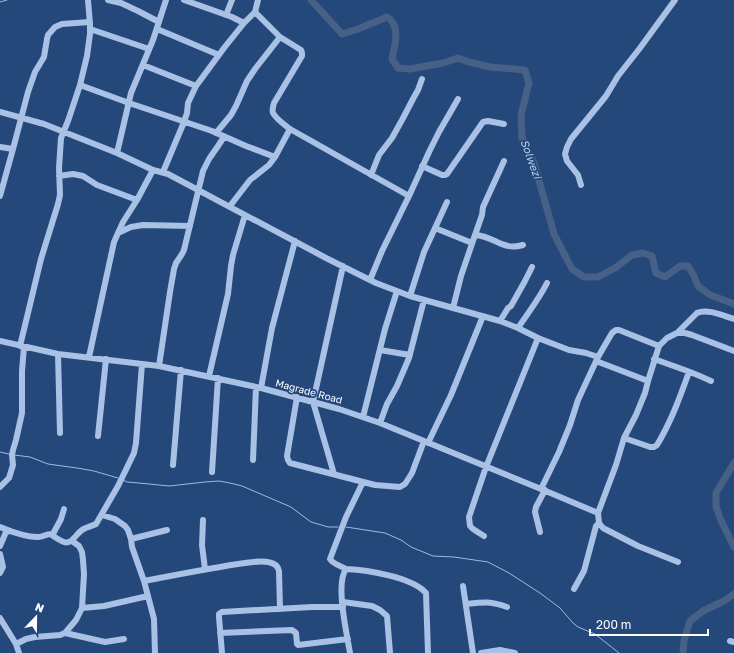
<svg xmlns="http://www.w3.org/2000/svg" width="734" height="653" font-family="'Golos Text',sans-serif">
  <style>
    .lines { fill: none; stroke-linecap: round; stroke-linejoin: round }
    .stream { stroke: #9cbce5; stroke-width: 1 }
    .river { stroke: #476186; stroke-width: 7 }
    .minor { stroke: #a8c1e4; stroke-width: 6 }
    .labels { text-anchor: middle; stroke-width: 3.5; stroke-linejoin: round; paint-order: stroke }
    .street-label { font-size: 10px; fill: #fff; stroke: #25487b }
    .water-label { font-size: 11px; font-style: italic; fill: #b3ccec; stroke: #25487b }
  </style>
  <rect width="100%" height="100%" fill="#25487b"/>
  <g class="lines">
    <path class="stream" d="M0,2L7,0
      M0,452L9,454
      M14,455L30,457L48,464L77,468L94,471L118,478
      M123,480L127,482L139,483L169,486L205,482L219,481L230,483L242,486L291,507L311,522L318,524L328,527H338
      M346,527L385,533L401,540L411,547L433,556L454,557L488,562L509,573L540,593L560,608L573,623L578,627L595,634L619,653"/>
    <path class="river" d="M311,0L342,34L358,29L387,17C401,25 395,45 392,59L398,68L410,69L443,63L458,58L469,62L490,67L525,70L529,83L521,115L522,138L534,163L554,234L572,269L584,277H598L615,268L632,255L643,253L652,256L656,273L665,277L680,266H688L693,274L698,286L710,295L734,304
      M734,463L716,493V506L720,518L734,547
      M683,653L684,640L690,621L703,611L724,601L734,594"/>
    <path class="minor" d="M108,0L121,3L138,11L159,22
      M184,0L232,17L244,23
      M255,12L280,37L301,50L302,53V56L274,103C273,106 272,110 273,113C276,119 285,125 290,129L409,196
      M226,15L232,0
      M90,29L149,49
      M157,29L219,55
      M143,65L196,86
      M80,85L129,103L212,131L246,146L275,157
      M0,112L44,124L64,132L117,153L153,170L168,174L326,258L376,283L410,296L500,321L518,328L538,338L486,467L469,517L470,526L473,529L484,536
      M216,133L231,115L236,106L247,81L255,69L280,37
      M0,147L13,149L0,196
      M13,149L28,92L35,72L44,57L47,39L48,35L55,27L62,24L90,22
      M117,153L131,93L153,40L166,0
      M422,166L442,175H445L447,174L483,122L488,121L504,124
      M163,172L184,122L187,113L188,103L196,86L224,48L244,23L255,12L258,0
      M371,175L379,155L392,138L402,120L414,97L418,90L422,79
      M59,176L73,174L83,176L97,185L137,200
      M581,185L578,175L567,161L565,154L567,147L571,139L606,96L618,76L640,48L675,0
      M230,206L250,180L269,165L275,157L290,129
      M435,228L472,243
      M118,233L131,227L143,225L190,226
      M475,235C495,236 501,251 523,245
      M370,280L382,251L409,196L430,150L439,132L458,99
      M410,296L424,252L447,202
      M453,308L461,276L475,235L482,215L483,207L504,161
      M500,321L508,308L511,306L525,281L532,267
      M518,328C528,313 539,299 547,283
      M677,333L697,313C707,308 724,316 734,319
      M538,338L569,350L586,353L598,357
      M0,341L58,354L159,366L261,388L339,409L380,423L541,489L598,513
      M20,346L41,259L58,204L60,195L59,168L61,138L68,121L80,85L87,56L90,34V24L88,0
      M380,350L410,355
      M58,354L60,433
      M89,357L114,242L123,222L137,200L153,170
      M654,359C673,366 693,372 711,381
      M596,361L648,381
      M159,366L170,292L174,269L176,263L182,254L184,250L203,171L209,159L218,146L224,137
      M209,376L228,294L231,266L233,255L245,215
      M261,388L272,328L295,241
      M297,397L287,456L288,460L290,463L375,485L400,487L405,484L412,473L424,441
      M363,417L385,329L397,291
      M380,423L387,404L397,386L409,358L424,300
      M98,436L106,359
      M624,438L650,447H654L657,445C671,422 680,397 689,372
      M428,443L451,395L483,316
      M253,460L256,387
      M173,465L181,370
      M212,472L218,378
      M334,474L313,402L343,266
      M0,487L9,478L13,465L12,455L13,450L16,440L22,413V371L24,347
      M541,489L559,452L570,425L578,400L598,357L612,333L616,330H619L659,346
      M64,509L61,519L54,532L53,536C62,541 67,547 75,537C77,535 79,532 82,530C86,527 92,526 96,524L118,486L134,453L136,443L142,364
      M102,515L115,519L125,526L128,530L131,539L132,547L144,581L154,619L155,653
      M203,520L202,545L205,569
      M0,527C12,532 25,537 38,537C44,537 46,533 53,534
      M540,532L535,512L536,507L545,490
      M131,539L167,530
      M0,546L6,532L10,531
      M0,554L3,567L0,573
      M678,562L638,546L603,528L599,523L598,513L616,465L624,438L636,415L645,393L648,381L659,346L667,338L677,333H685L692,335L734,351
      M346,569C341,566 333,564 330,559L346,517L363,482
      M144,581C175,575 206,569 238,564C248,563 259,560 268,562C274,563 278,565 279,571L280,609
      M463,586L473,653
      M574,589L584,571L596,526L599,523
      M343,602L372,606L380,610L387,616L390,653
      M466,604C484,602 490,601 507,607
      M82,608L104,606L148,596
      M0,618L16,644L19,653
      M65,633L105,642L124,639
      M220,633L292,630L296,633L297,644L298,645L348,639
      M730,641L734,642
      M16,644L26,639L35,637L60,635L65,633L76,620L82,608L84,574L83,560L82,552L79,546L72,541
      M222,653L219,617V614L222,612L312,607H343
      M350,653C347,634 335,584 346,569C367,570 412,577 426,593L428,653
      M481,653L500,650L515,653"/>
  </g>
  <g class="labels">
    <g class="street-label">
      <text transform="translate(309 391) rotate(15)" y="4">Magrade Road</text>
    </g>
    <g class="water-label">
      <text transform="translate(531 159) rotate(70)" y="4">Solwezi</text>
    </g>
  </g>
  <g transform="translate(36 617) rotate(22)" stroke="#25487b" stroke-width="3" paint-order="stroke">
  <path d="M0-3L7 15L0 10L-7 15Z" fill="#ffffff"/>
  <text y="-6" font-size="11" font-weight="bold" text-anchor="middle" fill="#ffffff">N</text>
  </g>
  <path d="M590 629v6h118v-6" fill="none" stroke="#ffffff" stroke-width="2"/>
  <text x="596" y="629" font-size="12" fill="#ffffff" stroke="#25487b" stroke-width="3" paint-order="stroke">200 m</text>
</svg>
